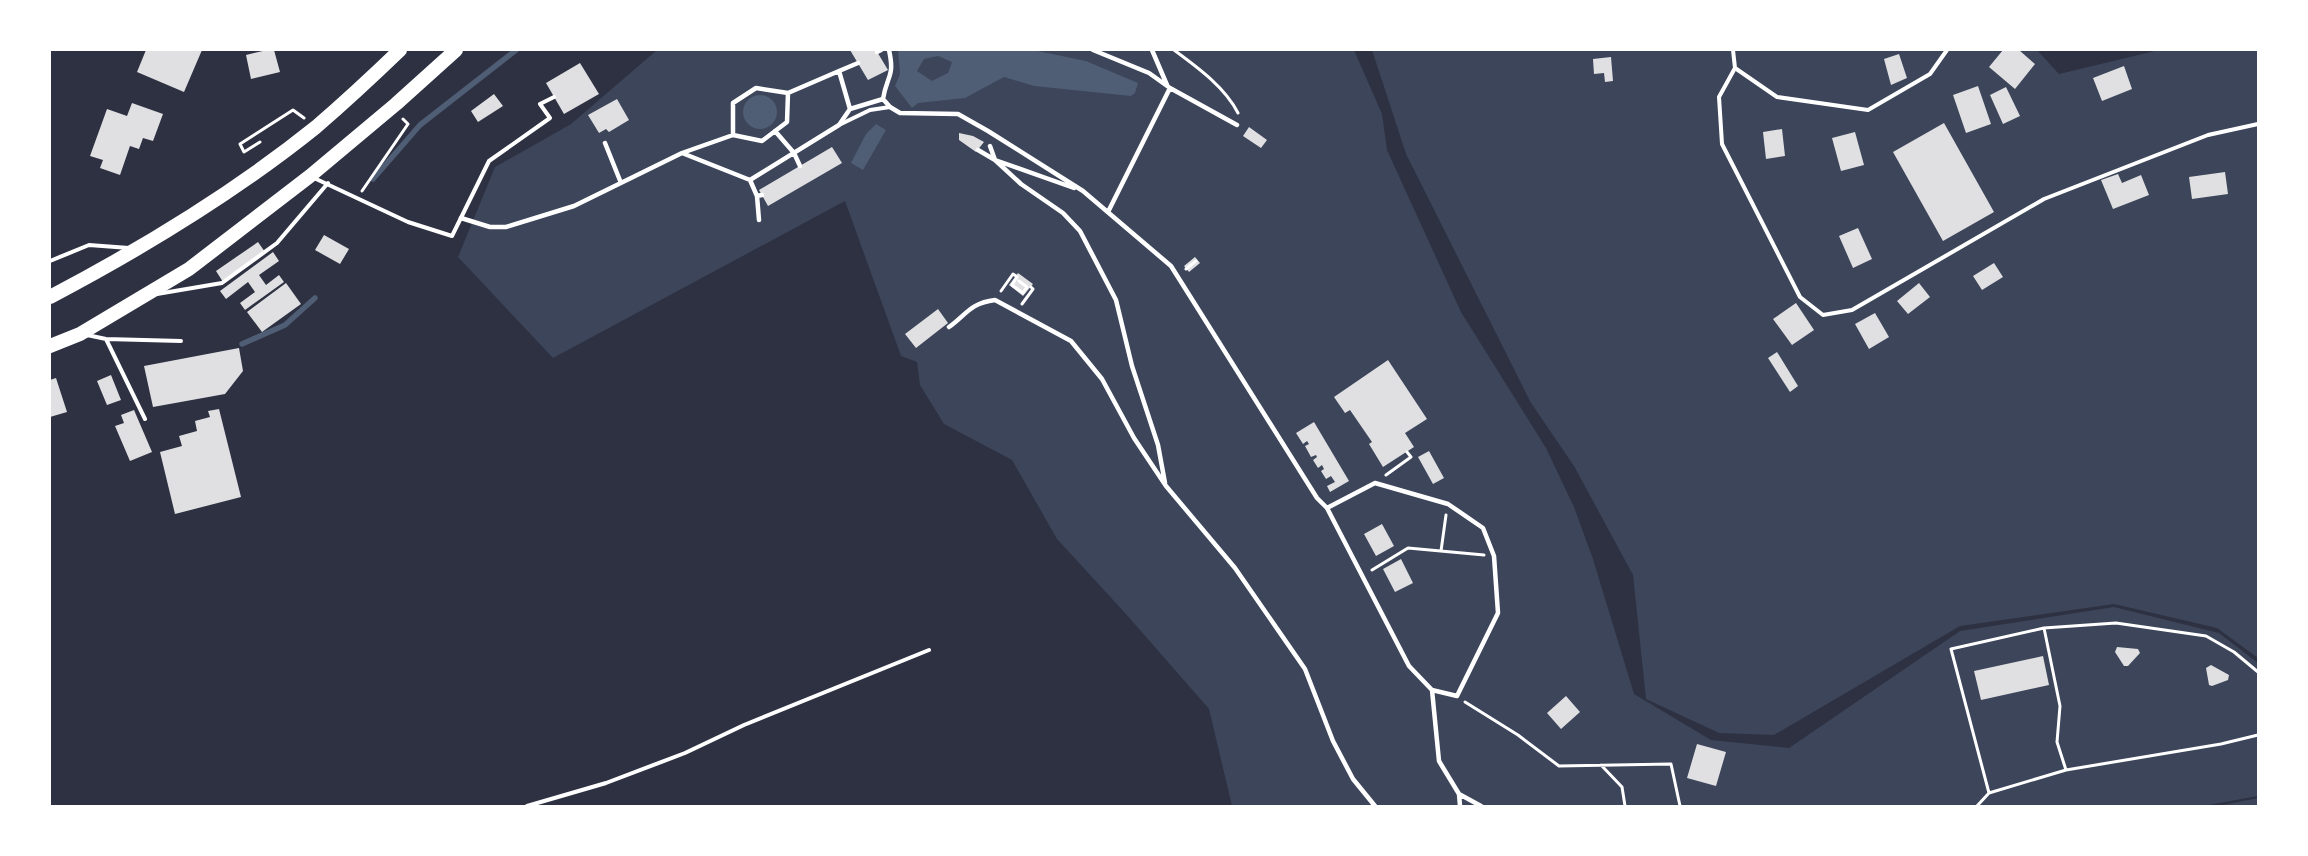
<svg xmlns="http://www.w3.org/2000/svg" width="2308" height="856" font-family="'Crimson Pro',serif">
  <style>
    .green { fill: #3c4559 }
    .water { fill: #4f5d75; fill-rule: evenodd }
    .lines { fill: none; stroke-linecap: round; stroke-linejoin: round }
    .stream { stroke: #4f5d75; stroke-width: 5.5 }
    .building { fill: #e0e0e3 }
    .path { stroke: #fff; stroke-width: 3 }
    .service { stroke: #fff; stroke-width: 4 }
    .pedestrian { stroke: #fff; stroke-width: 4.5 }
    .trunk { stroke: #fff; stroke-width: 14 }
  </style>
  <rect width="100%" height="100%" fill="#2d3142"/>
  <path class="green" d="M657,50H1354L1382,114L1387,150L1461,312L1546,448L1574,507L1593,559L1634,694L1711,740L1789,748L1960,631L2114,607L2219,633L2258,663V796L2203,806H1232L1209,709L1125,613L1057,539L1012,460L944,424L920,385L917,362L901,356L845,201L553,358L458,257L495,167L571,124Z
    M1372,50H2037L2059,74L2159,50H2258V658L2217,628L2114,604L1960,626L1774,735L1719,733L1646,699L1633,575L1574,466L1531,403L1406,154Z
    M2258,798V806H2218Z"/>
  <path class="water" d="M898,50H1033L1086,61L1138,83L1135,93L1131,96L1034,86L1004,77L965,98L918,103L912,108L895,86L900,74ZM938,56L952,62L948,73L932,81L917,71L924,59Z
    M743 112a17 17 0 1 1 34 0a17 17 0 1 1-34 0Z
    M876,124L886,130L863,170L851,163L866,134Z"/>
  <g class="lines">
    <path class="stream" d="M373,179L420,125L516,50
      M242,344L285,325L315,298"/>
  </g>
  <path class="building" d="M146,50H202L184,92L137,72Z
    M267,50H274L280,72L251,79L246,55Z
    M850,50H876L888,70L868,80Z
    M2003,50H2019L2035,64L2015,89L1989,67Z
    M1899,54L1907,78L1891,85L1884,59Z
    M1611,57L1613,81L1605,82L1604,73L1594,74L1593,59Z
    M580,63L599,94L564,114L546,83Z
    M2124,66L2132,89L2102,101L2093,78Z
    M1978,86L1991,124L1966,133L1953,95Z
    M2006,87L2020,116L2003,124L1990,95Z
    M494,94L503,106L478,122L471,111Z
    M617,99L629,120L609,132L606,129L599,133L588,115Z
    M132,103L163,114L153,141L143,138L139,149L130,146L120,175L100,168L103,160L90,156L107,109L127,116Z
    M1944,123L1994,212L1943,241L1893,152Z
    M1249,127L1267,140L1261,148L1243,136Z
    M1782,129L1785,156L1766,159L1763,132Z
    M1855,132L1864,165L1841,171L1832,138Z
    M959,133L973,136L984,142L976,152L959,140Z
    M832,147L842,163L768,206L759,190Z
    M2225,172L2228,194L2192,199L2189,177Z
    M2118,174L2122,183L2141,175L2149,195L2113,209L2101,180Z
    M1858,228L1872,259L1853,268L1839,236Z
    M324,235L349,249L340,264L315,250Z
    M258,242L265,252L223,282L216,271Z
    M273,252L279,261L259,275L266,285L279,275L284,282L245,310L240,303L255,292L248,282L226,299L220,291Z
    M1195,257L1200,263L1189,272L1184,266Z
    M1994,263L2003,277L1982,290L1973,276Z
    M1018,273L1033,284L1023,296L1009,285Z
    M286,283L301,304L262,332L247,312Z
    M1919,283L1930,297L1908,314L1897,301Z
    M1796,303L1814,330L1792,345L1773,319Z
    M938,309L948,323L916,348L905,334Z
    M1875,313L1889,337L1869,349L1855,324Z
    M239,348L243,371L225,394L153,407L144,366Z
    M1777,352L1798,386L1790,392L1768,358Z
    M1388,360L1427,419L1405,433L1414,447L1383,467L1369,444L1372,442L1350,410L1345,413L1334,397Z
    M111,375L121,400L107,405L97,381Z
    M56,378L67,412L50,417V380Z
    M219,409L241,497L175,514L160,452L182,446L179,436L197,431L195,421L210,417L208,411Z
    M134,410L152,452L130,461L115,426L124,423L121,415Z
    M1314,422L1349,481L1330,492L1327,486L1335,482L1331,476L1326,479L1321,471L1324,469L1322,465L1318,468L1313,460L1317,457L1316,455L1311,457L1305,446L1309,444L1307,441L1303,444L1296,433Z
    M1429,451L1444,478L1433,484L1418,457Z
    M1382,524L1394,546L1376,556L1364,534Z
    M1401,559L1413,583L1395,592L1383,569Z
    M2117,647L2138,649L2140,653L2128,666H2124L2115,652Z
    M2043,656L2049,685L1981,700L1974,671Z
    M2211,665L2229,675L2228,680L2212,686L2209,685L2206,668Z
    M1566,696L1580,712L1561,729L1547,713Z
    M1697,744L1726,752L1716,786L1687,778Z"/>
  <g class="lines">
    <path class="path" d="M1174,50C1197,67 1225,87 1238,113
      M260,142L244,152L240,144L293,110L304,118
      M362,191L408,124L403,119
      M1186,269L1196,261
      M1017,277L1012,285L1023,293L1027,287L1019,281
      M1001,291L1013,274L1016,276
      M1022,304L1033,289L1031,287
      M1386,475L1411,457L1407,452
      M1441,551L1446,515
      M1372,570L1408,548L1484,555
      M2044,628L2060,706L2057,742L2066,770
      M1465,702L1518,735L1559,766L1671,764L1680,806
      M1601,765L1622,787L1625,806
      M1989,793L1951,649L2044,628L2116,623L2206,636L2234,652L2258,672
      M1977,806L1989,793L2066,770L2221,744L2258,735"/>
    <path class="service" d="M1733,50L1735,68L1777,97L1868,110L1930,74L1947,50
      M1735,68L1719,97L1722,144L1800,297L1823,315L1852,310L2044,199L2208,135L2258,124
      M839,125L870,110L890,107
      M314,178L408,222L452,236L489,161L550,118L540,104L554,97
      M50,261L89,245L129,248
      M157,294L222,283L277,243L328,183
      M87,335L106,339L181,341
      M106,339L145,419
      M527,806L606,783L685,753L744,725L929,650"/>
    <path class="pedestrian" d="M889,50C895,77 887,75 883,99L890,107L900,113L958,114L988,131L1083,191L1171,266L1317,498L1327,508L1409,666L1432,690L1439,761L1459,794L1460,806
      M1093,50L1149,73L1170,88L1108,212
      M1152,50L1167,85
      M877,52L881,50
      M1170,88L1237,125
      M850,109L839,71L858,63
      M775,131L794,153L800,166
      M733,135V103L756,88L788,93
      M605,143L621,183
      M990,146L995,160L1021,184L1063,213L1080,231L1116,300L1132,366L1158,445L1165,483
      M978,150L995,160L1074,188
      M682,153L733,135L762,141L787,122L788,93L839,71
      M750,180L757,196L762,195
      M757,196L759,220
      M461,218L490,227H506L574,206L682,153L750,180L839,125L850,109L883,99
      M949,327C966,315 970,303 995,300L1071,341L1102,379L1134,438L1166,486L1235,568L1305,669L1333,741L1353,779L1375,806
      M1327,508L1375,483L1448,504L1483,528L1494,556L1498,613L1457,696L1432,690
      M1459,794L1481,806"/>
    <path class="trunk" d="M50,297C143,248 234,193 316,127C345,102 373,76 400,50
      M50,346L80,334L189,269L310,176L396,104L456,50"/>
  </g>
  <rect width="2308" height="856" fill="none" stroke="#ffffff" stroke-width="102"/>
</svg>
